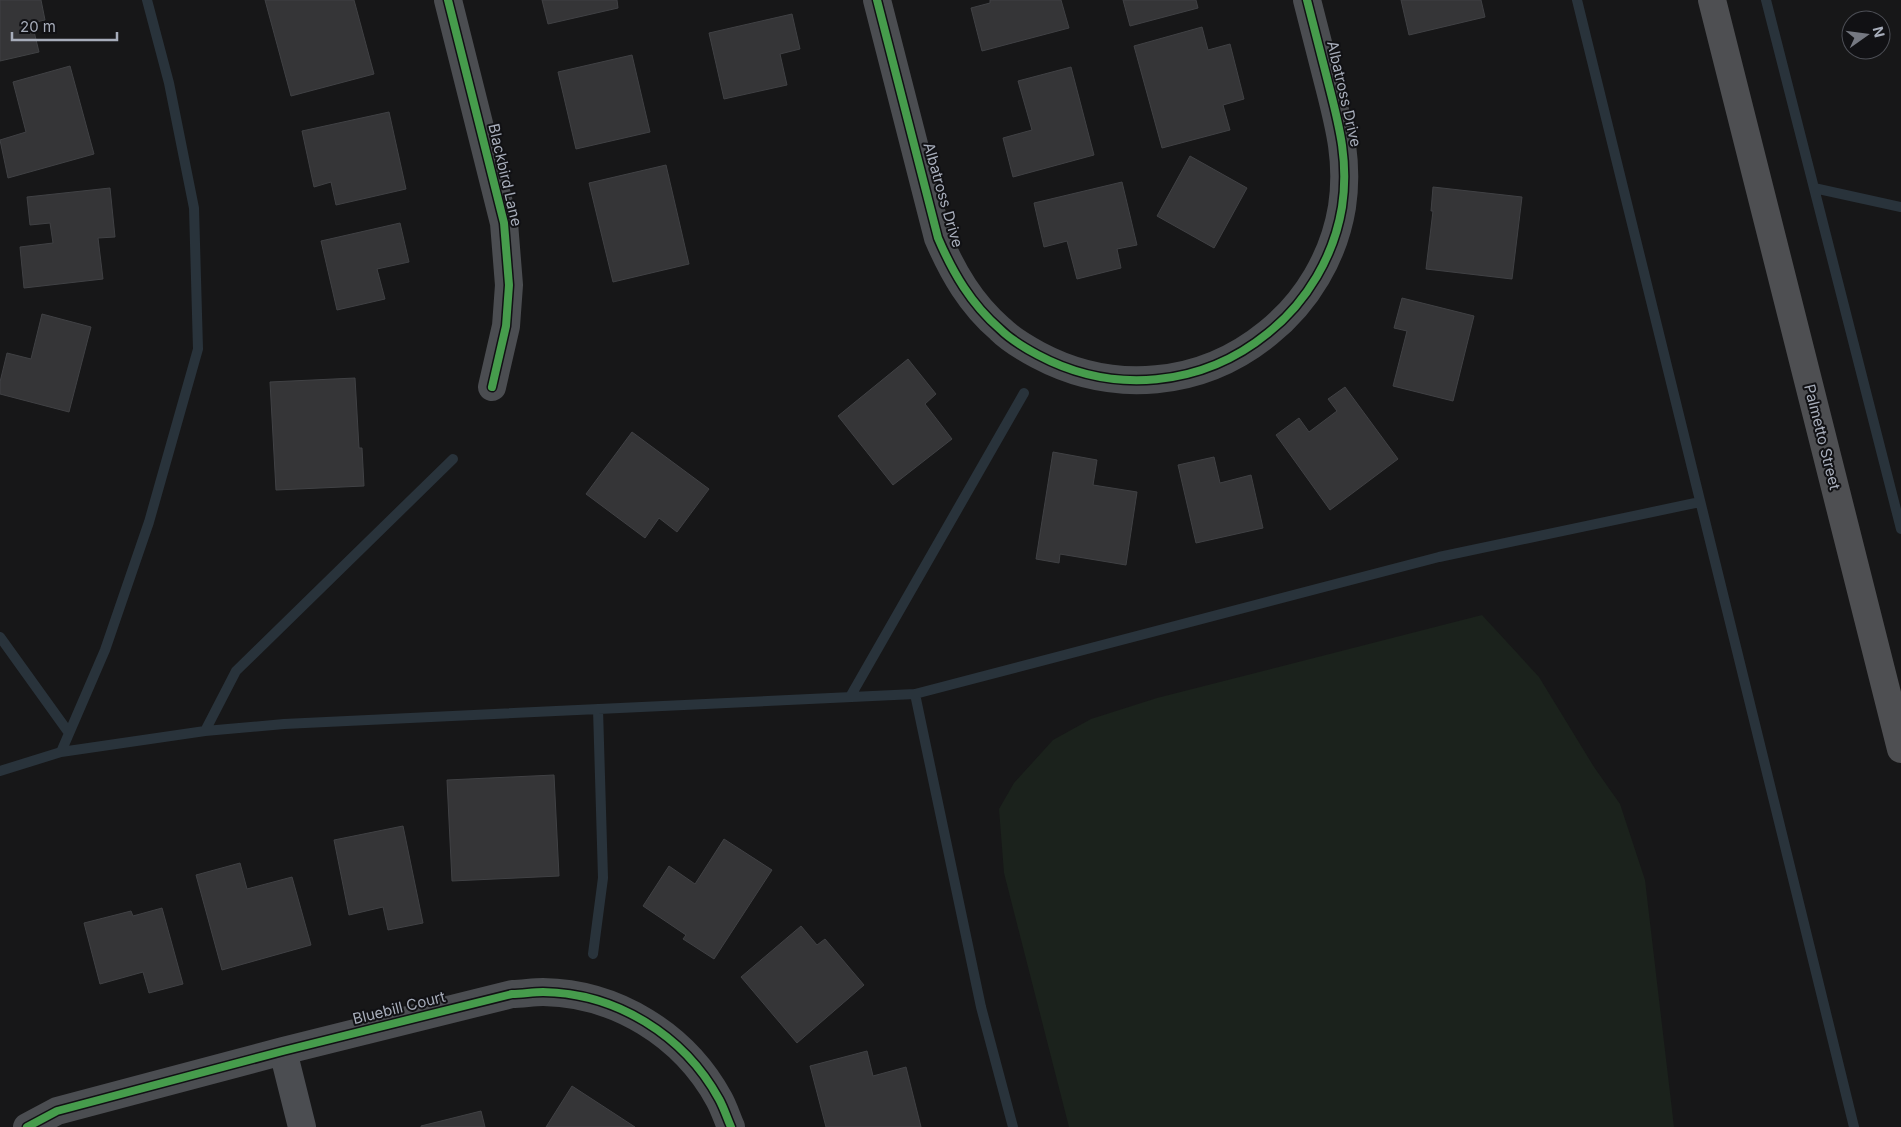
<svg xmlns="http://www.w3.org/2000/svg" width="1901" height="1127" font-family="Inter,sans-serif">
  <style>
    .green { fill: #1b221c }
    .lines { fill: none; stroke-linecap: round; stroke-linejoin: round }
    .stream { stroke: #29333b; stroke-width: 10 }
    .building { fill: #353537; stroke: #404144 }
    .minor { stroke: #4b4d51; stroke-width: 28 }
    .major { stroke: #4e4f52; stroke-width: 28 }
    .cycleway-casing { stroke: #111114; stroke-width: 11 }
    .cycleway { stroke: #469c4c; stroke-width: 8 }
    .labels { text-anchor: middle; stroke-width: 4; stroke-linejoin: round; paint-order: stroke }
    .street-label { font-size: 15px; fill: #a7adba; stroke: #111114 }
  </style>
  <rect width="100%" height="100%" fill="#171718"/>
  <path class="green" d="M1482,615L1539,677L1594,767L1620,804L1645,880L1674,1127H1069L1004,873L999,809L1014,783L1053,740L1091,719L1157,698Z"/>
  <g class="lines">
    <path class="stream" d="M1577,0L1854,1127
      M1766,0L1901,529
      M1814,188L1901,207
      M0,637L69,733
      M915,694L981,1007L1013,1127
      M850,697L1024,393
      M205,731L236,671L453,459
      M61,752L105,650L149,522L198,349L194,208L169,83L147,0
      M0,771L61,752L205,731L284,724L915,694L1439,557L1700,502
      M593,954L603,878L598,709"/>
  </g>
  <path class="building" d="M0,0H41L45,20L32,23L39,52L0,61Z
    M265,0H354L374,74L291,96Z
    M542,0H617L618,8L548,24Z
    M990,0H1061L1069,28L982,51L971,8L990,3Z
    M1123,0H1196L1198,8L1130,26Z
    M1401,0H1481L1485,17L1409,35Z
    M792,14L800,49L780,54L787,85L724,99L709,33Z
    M1202,27L1208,50L1230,44L1244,99L1223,105L1230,130L1162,148L1134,46Z
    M632,55L650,132L576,149L558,72Z
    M70,66L94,154L8,178L0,140L26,132L13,82Z
    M1071,67L1094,155L1013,177L1003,138L1032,130L1018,81Z
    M389,112L406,189L336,205L331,182L314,187L302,131Z
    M1190,156L1247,188L1214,248L1157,216Z
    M666,165L689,264L613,282L589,183Z
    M1122,182L1137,245L1117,249L1121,268L1077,279L1067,241L1044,247L1034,203Z
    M1433,187L1522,197L1512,279L1426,269L1433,211H1431Z
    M110,188L115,237L98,238L103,279L24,288L20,247L53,243L50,223L30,225L27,197Z
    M400,223L409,262L377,269L385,299L337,310L321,241Z
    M1402,298L1474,316L1453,401L1393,386L1407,331L1394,328Z
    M42,314L91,327L69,412L0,394V382L7,353L31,359Z
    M908,359L936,394L925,404L952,439L893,485L838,416Z
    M355,378L359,448H362L364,486L276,490L270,382Z
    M1345,387L1398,459L1330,510L1276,435L1299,418L1309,432L1337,411L1328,399Z
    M632,432L709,489L677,532L659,518L645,538L586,494Z
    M1053,452L1097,460L1093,485L1137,492L1126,565L1060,554L1059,563L1036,559Z
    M1214,457L1220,483L1251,475L1263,528L1196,543L1178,465Z
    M554,775L559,876L452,881L447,780Z
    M403,826L423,923L388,930L383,907L349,915L334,840Z
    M724,839L772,870L714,959L683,939L686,935L643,906L669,866L695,884Z
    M240,863L247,889L292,877L311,945L222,970L196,875Z
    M162,908L183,984L149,993L143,972L100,984L84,923L131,911L133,916Z
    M801,926L817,945L825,939L864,985L797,1043L741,977Z
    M867,1051L873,1076L906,1067L921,1127H826L810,1066Z
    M572,1086L635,1127H546Z
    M481,1111L485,1127H421V1126Z"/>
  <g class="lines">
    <path class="minor" d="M448,0L504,223L509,285L506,326L492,387
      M877,0L938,238C953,273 971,304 1000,329C1011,340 1025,348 1038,355C1113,395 1202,387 1268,333C1307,302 1334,256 1342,207C1349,161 1339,125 1328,82C1321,55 1314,27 1307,0
      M283,1051L302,1127
      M27,1127L57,1111L283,1051L512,994C522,994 533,992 543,992C616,993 684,1035 719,1099C724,1108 727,1118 731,1127"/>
    <path class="major" d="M1712,0L1901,749"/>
    <g class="cycleway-casing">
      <path id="cycleway" d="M448,0L504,223L509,285L506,326L492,387
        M877,0L938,238C953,273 971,304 1000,329C1011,340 1025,348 1038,355C1113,395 1202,387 1268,333C1307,302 1334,256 1342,207C1349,161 1339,125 1328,82C1321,55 1314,27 1307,0
        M27,1127L57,1111L283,1051L512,994C522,994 533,992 543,992C616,993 684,1035 719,1099C724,1108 727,1118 731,1127"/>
    </g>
    <use href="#cycleway" class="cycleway"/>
  </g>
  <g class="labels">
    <g class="street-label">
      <text transform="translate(1344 94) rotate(77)" y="5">Albatross Drive</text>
      <text transform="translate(505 175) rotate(77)" y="5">Blackbird Lane</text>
      <text transform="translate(943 195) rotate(74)" y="5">Albatross Drive</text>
      <text transform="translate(1822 437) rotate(76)" y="5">Palmetto Street</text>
      <text transform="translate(399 1008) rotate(-14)" y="5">Bluebill Court</text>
    </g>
  </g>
  <g transform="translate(1866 35) rotate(76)"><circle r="24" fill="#111114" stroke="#4d4f56"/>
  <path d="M0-4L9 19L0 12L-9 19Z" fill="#757881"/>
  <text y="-8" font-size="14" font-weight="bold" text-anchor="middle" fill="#a7adba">N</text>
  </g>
  <path d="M12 32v8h105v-8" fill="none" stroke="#a7adba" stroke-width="2.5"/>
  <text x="20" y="32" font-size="15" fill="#a7adba" stroke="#111114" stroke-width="4" paint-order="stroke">20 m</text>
</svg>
